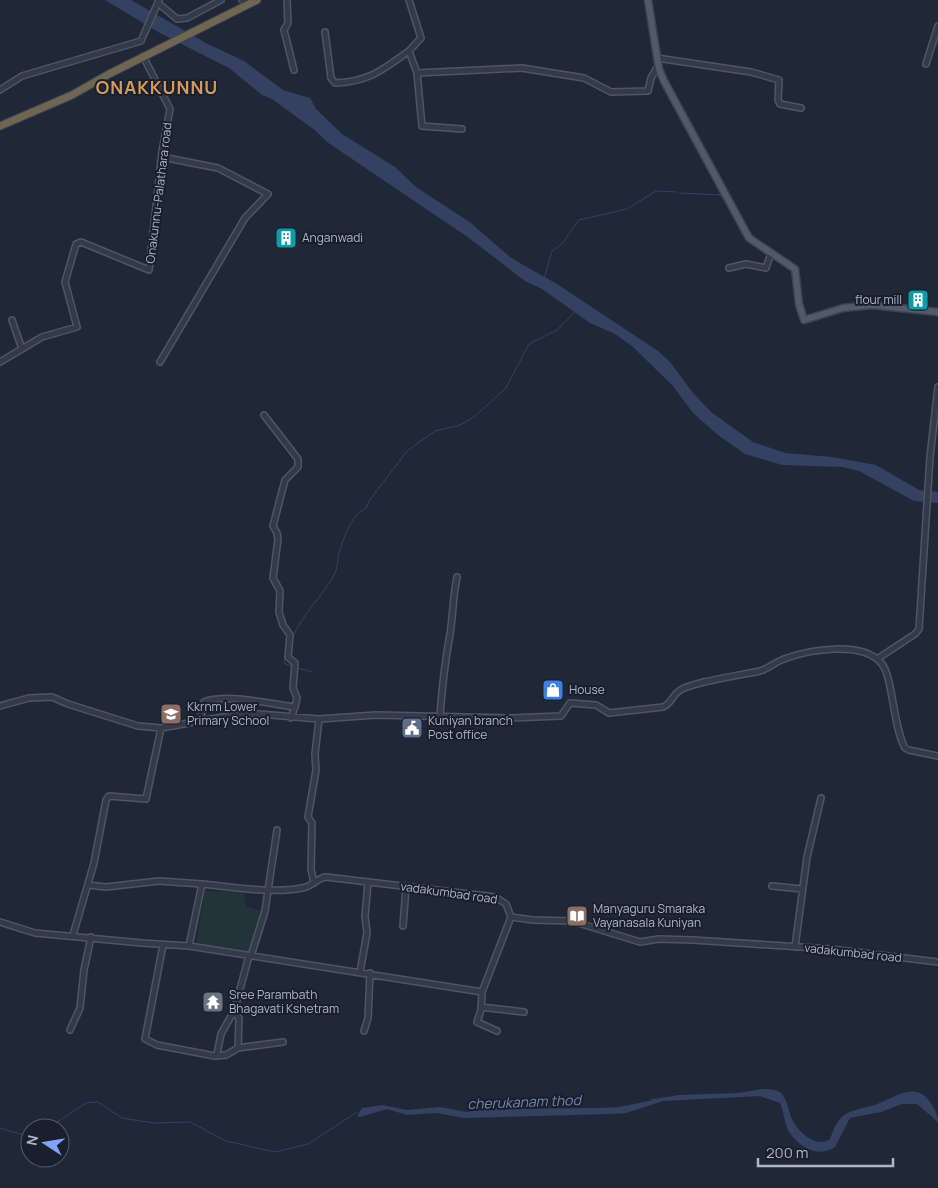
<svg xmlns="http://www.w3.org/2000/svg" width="938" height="1188" font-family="Manrope,sans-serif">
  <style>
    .green { fill: #223439 }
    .water { fill: #344160 }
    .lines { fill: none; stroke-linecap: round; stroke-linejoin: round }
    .stream { stroke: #344160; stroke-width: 1 }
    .minor-casing { stroke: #4e5563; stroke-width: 8 }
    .major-casing { stroke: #3d4352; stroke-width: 9 }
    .highway-casing { stroke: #3b4250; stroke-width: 9 }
    .minor { stroke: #343a49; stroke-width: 5 }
    .major { stroke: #525969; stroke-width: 6 }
    .highway { stroke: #6f6651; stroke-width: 7 }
    .labels { text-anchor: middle; stroke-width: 4; stroke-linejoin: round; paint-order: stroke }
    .street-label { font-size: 12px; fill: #aeb5c5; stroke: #191f2d }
    .poi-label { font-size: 12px; fill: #aeb5c5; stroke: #191f2d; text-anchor: start }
    .water-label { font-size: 14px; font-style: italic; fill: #7688ae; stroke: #191f2d }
    .district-label { font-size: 18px; font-weight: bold; letter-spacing: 1px; fill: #d49b5b; stroke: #191f2d }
  </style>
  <rect width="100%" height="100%" fill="#202838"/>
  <path class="green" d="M205,891L244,892L246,907L263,911L250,953L196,945Z"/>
  <path class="water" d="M105,0H131L206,43L244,61L283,90L310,98L316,109L342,134L395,167L416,187L471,223L511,258L557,284L658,351L670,362L693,393L711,412L753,442L785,453L832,457L876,465L919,490L938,492V503L914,501L859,471L842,467L782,465L745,454L718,435L693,413L673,386L632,346L615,334L590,323L542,289L525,281L469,238L327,142L316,131L272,99L262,95L229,68L160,33Z
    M762,1089C768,1089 776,1089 781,1093C789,1101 788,1114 794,1123C801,1134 817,1148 830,1139C833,1131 836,1122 843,1116C851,1109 866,1108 875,1105C896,1097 917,1079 932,1105C936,1112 938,1115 938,1122L917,1104H902L881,1112L850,1118L835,1147C818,1159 797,1146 788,1130C784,1122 784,1112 780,1103L760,1096L663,1101L626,1113L609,1114L464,1118L436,1113L407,1115L387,1109L360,1117L357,1116L362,1108L382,1105L407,1110L440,1107L466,1112L485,1109L600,1108L619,1107L678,1095L739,1093Z"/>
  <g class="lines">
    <path class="stream" d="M681,193L722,195
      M544,279L552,251L562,244L579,220L627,209L656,191L677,192
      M292,639C303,612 321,599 334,575C338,568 337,560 339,553C344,537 351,515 366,508L369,501L407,451L435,431L460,425L474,417L506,388L529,344L557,330L576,311
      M286,652L284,663L293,667
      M297,668L313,672
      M650,1100L670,1097
      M0,1128L23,1135L30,1134
      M48,1128L86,1103L98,1102L122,1118L154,1123L190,1122L226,1141L275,1152L308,1144L357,1112"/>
    <g class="minor-casing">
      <path id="minor" d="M242,0L249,4
        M287,0L288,23L284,30L294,70
        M409,0L421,38L409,51L417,73L522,68L584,78L611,92L648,91L651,78L658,66
        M158,3L177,19L187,18L221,0
        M325,32L331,78L335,83C368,82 383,70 409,51
        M657,58L751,72L779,80L778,100L780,104L801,108
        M926,64L938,26
        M417,73L422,126L462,129
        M0,90L22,76L141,41L159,0
        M729,268L746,264L766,268L771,253
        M12,320L22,349
        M0,362L42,337L77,327L65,282L76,244L81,242L149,270L162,152L170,109L143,56
        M160,362L245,218L268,194L218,168L162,157
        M264,415L298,459V467L285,480L273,526L277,533L278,539L273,578L280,591L279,612L283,625L290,635L288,657L295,663L293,688L297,698L295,707
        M877,659L915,634L919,629L930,457L938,387
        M0,706L29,698L52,697L68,704L138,726L161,728L234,715L259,714L319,719L376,715L510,718L561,716L570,703L596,705L609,713L663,707C672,703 672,696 679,691C690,682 743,675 760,671C768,669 775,662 784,659C808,650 863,640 882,664C893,678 893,727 905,748L909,750L938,756
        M440,715C442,688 445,662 450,634C453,615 453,596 457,577
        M200,722L204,702C226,693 271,704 295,707L291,718
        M314,883L311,869L312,823L308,817L316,770L315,754L319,719
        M88,885L106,887L159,881L202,884
        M772,886L802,889
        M0,922L35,933L142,943L189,946L202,884C232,887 273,894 302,888C312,887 317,878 326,877L495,897L506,904L511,917L533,920L572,921L640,942L659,939L693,940L831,949L938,962
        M403,926L406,887
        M73,935L94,863L106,800L109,796L146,799L161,728
        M163,945L145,1039L157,1045L215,1056L217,1054L221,1034L234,1011L249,956
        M189,946L482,992L511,917
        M795,947L807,857L821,798
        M251,956L265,911L277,830
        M360,972L367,933L365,916L368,882
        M482,992L481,1010L477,1022L497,1031
        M481,1007L524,1012
        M70,1030L80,1008L84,970L91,937
        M364,1031L368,1018L370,973
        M238,1048L283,1042
        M215,1056L226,1055L238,1048L239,1018L234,1012"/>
    </g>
    <g class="major-casing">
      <path id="major" d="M648,0L659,69L664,81L749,238L795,269L799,304L804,320L843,308L872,305L938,312"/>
    </g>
    <g class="highway-casing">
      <path id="highway" d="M0,126L72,95L109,74L257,0"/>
    </g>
    <use href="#minor" class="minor"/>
    <use href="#major" class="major"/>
    <use href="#highway" class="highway"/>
  </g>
  <defs>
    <g id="building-square" transform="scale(1.125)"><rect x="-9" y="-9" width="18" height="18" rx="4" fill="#0f9aa8" stroke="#191f2d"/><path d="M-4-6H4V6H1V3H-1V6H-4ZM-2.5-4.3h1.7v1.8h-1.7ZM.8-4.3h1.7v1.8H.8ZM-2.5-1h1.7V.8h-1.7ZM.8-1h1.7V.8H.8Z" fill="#fff"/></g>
    <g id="shop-square" transform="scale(1.125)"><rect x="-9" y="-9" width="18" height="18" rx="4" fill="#3f7fe0" stroke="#191f2d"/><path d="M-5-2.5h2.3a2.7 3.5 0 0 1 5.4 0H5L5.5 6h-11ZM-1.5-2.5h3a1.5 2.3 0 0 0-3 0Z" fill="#fff"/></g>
    <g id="school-square" transform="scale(1.125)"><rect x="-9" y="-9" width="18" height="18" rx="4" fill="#8d6e63" stroke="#191f2d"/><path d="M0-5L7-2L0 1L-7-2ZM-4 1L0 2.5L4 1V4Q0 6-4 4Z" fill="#fff"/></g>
    <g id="civic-square" transform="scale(1.125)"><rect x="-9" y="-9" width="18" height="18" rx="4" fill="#5c6f8a" stroke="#191f2d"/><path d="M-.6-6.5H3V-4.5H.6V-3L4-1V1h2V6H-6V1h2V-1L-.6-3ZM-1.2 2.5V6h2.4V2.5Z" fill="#fff"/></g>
    <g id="library-square" transform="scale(1.125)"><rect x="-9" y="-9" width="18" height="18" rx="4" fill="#8d6e63" stroke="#191f2d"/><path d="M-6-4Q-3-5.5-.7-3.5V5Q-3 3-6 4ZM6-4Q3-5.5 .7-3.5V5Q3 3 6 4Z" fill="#fff"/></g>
    <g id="temple-square" transform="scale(1.125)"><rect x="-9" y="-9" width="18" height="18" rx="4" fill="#6b7280" stroke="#191f2d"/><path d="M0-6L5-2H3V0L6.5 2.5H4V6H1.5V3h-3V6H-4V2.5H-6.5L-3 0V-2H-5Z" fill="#fff"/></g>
  </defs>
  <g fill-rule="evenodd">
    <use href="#building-square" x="286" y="238"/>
    <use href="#building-square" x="918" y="300"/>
    <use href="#shop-square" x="553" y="690"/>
    <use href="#school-square" x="171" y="714"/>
    <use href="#civic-square" x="412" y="728"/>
    <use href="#library-square" x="577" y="916"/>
    <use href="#temple-square" x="213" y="1002"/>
  </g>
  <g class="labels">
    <g class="street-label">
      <text transform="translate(159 193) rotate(-83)" y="4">Onakunnu-Palathara road</text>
      <text transform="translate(449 893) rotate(8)" y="4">vadakumbad road</text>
      <text transform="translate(853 953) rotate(6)" y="4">vadakumbad road</text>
    </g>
    <g class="poi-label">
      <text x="302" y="242">Anganwadi</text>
      <text x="902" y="304" text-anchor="end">flour mill</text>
      <text x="569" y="694">House</text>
      <text x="187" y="711">Kkrnm Lower<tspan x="187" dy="14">Primary School</tspan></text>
      <text x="428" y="725">Kuniyan branch<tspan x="428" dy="14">Post office</tspan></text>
      <text x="593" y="913">Manyaguru Smaraka<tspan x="593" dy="14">Vayanasala Kuniyan</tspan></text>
      <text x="229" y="999">Sree Parambath<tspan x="229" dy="14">Bhagavati Kshetram</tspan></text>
    </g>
    <g class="water-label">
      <text transform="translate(524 1102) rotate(-2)" y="5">cherukanam thod</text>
    </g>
    <g class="district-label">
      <text x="157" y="94">ONAKKUNNU</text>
    </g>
  </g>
  <g transform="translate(45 1143) rotate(282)"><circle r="24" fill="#191f2d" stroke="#555b6a"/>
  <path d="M0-4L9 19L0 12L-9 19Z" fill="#80a2f8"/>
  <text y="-8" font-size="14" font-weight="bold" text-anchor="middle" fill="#aeb5c5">N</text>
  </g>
  <path d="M758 1158v8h135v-8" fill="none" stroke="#aeb5c5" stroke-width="2.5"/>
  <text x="766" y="1158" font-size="15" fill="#aeb5c5" stroke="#191f2d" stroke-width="4" paint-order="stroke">200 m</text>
</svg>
